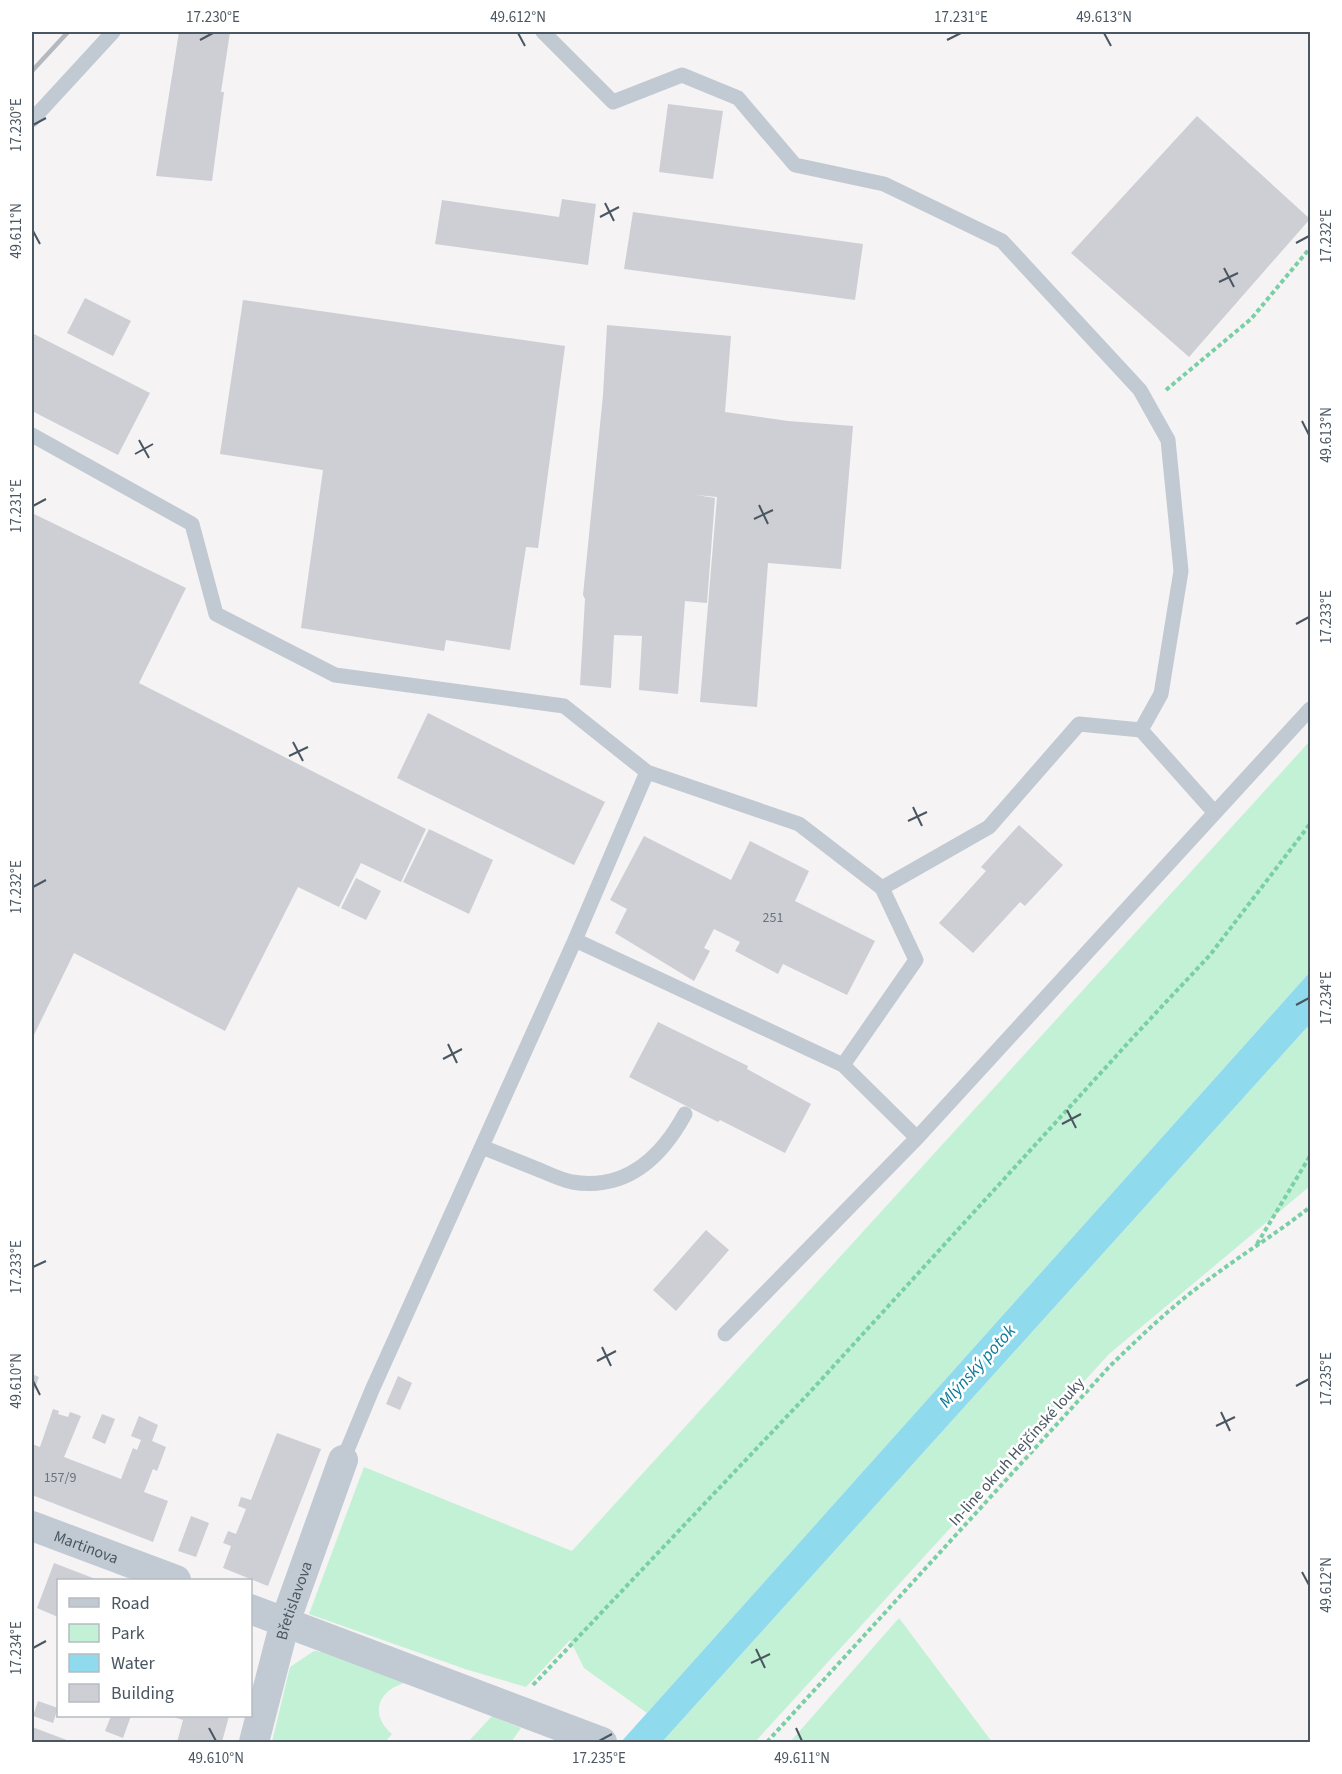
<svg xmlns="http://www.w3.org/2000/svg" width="1342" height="1774" font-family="'Source Sans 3',sans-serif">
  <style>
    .green { fill: #c3f1d5 }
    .water { fill: #90daee }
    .building { fill: #cdcfd5 }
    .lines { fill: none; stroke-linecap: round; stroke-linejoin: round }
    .path { stroke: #7ad0a6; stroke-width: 4; stroke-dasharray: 4.5 3; stroke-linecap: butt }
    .service { stroke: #c1cad2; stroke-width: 15 }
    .minor { stroke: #c1cad2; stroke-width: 30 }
    .rail { stroke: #b5b8bd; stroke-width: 4.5 }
    .ticks { fill: none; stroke: #4a5661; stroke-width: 2 }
    .labels { text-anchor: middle; stroke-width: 5; stroke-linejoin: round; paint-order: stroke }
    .number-label { font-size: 14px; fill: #6b747e }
    .street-label { font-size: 16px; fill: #4a5661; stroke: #fff }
    .water-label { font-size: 18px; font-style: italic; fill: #0c7c9b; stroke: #fff }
    .neatline { fill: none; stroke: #4a5661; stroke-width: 2 }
    .ticks-label { font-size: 15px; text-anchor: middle; fill: #4a5661 }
  </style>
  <rect width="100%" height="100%" fill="#f5f3f3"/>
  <path class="green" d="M1310,741V972L647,1713L584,1668L570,1640L526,1687L465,1669L309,1614L364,1467L572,1551Z
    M1310,1024V1186L1109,1354L755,1742H662Z
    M899,1618L992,1742H790Z
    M314,1651L332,1653L405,1683C378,1690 369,1715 392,1734L385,1742H272L290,1667Z
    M492,1716L521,1728L511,1742H468Z"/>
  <path class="water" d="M1310,972V1024L662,1742H621Z"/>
  <path class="building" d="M179,32H230L221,92H224L212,181L156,176Z
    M668,104L723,111L713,179L659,172Z
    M1197,116L1310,219L1189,357L1071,253Z
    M562,199L596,204L588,265L435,244L442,200L559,217Z
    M633,212L863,244L855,300L624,269Z
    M85,298L131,321L113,356L67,333Z
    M243,300L565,346L538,548L526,547L510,650L446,640L444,651L301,628L323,470L220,454Z
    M607,325L731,336L725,412L788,421L853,426L841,569L768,563L757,707L700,702L717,497L696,495L715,498L707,603L685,601L678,694L639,690L642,636L614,635L611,688L580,685L585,599L583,595L603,395Z
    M32,333L150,393L118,455L32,411Z
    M32,513L186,588L139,683L426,829L401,882L361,863L339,907L298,887L225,1031L74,953L32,1039Z
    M428,713L605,802L574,865L397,778Z
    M1019,825L1063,865L1025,906L1020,902L973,953L939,923L986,871L981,867Z
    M429,829L493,860L469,914L403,882Z
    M644,836L731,880L750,841L809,871L795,901L875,941L847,995L783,964L778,974L735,951L740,942L714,929L704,948L710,951L694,981L615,933L627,909L610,900Z
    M356,878L381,891L366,920L341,908Z
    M658,1022L748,1066L747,1069L811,1104L785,1153L720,1120L718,1122L629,1077Z
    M706,1230L729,1250L676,1311L653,1290Z
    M32,1374L39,1377L32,1396Z
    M398,1376L412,1383L400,1410L386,1404Z
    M53,1409L59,1411L58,1414L68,1417L70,1412L81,1416L64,1457L121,1479L133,1448L137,1450L141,1440L131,1436L139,1416L158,1425L152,1441L166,1447L157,1471L153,1469L144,1492L168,1501L153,1542L32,1495V1444L40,1447Z
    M102,1414L115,1419L105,1444L92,1438Z
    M277,1433L321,1449L268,1586L223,1568L231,1546L223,1543L228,1531L236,1534L246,1509L238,1506L241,1497L251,1500Z
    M191,1516L209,1523L196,1557L178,1551Z
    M54,1563L98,1580H58V1617L37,1608Z
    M38,1701L58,1708L53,1723L33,1716Z
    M111,1716H131L123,1738L105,1731Z
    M171,1716H229L222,1742H177L183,1720Z
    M32,1727L72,1742H32Z"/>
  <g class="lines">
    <path class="path" d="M1166,390L1251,319L1310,248
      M1257,1244L1310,1156
      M533,1685L810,1392L1138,1032L1210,955L1310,824
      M767,1742L1110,1366C1143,1334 1175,1303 1212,1277C1244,1253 1279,1232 1310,1207"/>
    <path class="service" d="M543,32L613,102L682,75L738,98L795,165L884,184L1002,241L1140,390L1168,440L1181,571L1161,694L1141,730L1079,724L989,827L882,888
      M32,120L113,32
      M32,435L192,524L216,614L335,675L564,706L647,772L799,824L882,888L916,960L843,1065
      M1141,730L1215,813
      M647,772L575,940L843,1065L917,1138
      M482,1147C502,1155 522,1163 542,1171C551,1175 562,1180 572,1182C626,1191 661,1158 685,1114
      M725,1334L917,1138L1310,709
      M343,1460L372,1390L575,940"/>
    <g class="minor">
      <path id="s1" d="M32,1526L176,1580"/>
      <path d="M250,1609L602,1742"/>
      <path id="s2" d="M254,1742L285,1622L343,1460"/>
    </g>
    <path class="rail" d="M32,71L68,32"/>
  </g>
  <path class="ticks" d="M518,33L525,46M1104,33L1111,46M200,40L213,33M947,40L961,33M33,125L46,118M605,203L614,221M600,217L619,207M33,231L40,244M1296,243L1309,236M1224,268L1234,287M1219,282L1238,273M1302,421L1309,435M139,440L149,458M135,454L153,444M759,505L768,524M33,506L46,499M754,519L773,510M1296,624L1309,617M293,742L303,761M289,756L308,747M913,807L922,826M908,821L927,812M33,887L46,880M1296,1005L1309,998M448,1044L457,1063M443,1059L462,1049M1067,1110L1076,1128M1062,1124L1081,1114M33,1267L46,1261M602,1347L611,1366M597,1361L616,1351M33,1381L40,1395M1296,1386L1309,1379M1221,1412L1230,1431M1216,1426L1235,1417M1302,1572L1309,1585M33,1648L46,1641M756,1649L765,1668M751,1663L770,1654M209,1728L216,1741M796,1728L802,1741M599,1741L612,1734"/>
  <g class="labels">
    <g class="number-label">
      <text x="773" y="922">251</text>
      <text x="60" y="1482">157/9</text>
    </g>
    <g class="street-label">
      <text transform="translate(1016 1451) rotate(-48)" y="6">In-line okruh Hejčínské louky</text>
      <text dy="6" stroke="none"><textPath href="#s1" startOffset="58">Martinova</textPath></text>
      <text dy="6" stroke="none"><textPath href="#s2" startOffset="147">Břetislavova</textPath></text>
    </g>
    <g class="water-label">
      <text transform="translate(977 1366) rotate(-48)" y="6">Mlýnský potok</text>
    </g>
  </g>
  <rect width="1342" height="1774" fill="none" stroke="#ffffff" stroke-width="66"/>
  <rect x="57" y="1579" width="195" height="138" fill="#ffffff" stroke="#b7bbc0" stroke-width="1.5"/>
  <rect x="69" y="1598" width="30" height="9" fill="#c1cad2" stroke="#b7bbc0" stroke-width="1.5"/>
  <text x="111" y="1609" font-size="18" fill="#4a5661">Road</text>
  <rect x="69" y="1624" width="30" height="18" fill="#c3f1d5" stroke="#b7bbc0" stroke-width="1.5"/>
  <text x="111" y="1639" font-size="18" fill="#4a5661">Park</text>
  <rect x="69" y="1654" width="30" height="18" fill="#90daee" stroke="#b7bbc0" stroke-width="1.5"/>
  <text x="111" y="1669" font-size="18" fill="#4a5661">Water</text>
  <rect x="69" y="1684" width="30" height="18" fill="#cdcfd5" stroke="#b7bbc0" stroke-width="1.5"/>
  <text x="111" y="1699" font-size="18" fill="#4a5661">Building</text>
  <rect x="33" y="33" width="1276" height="1708" class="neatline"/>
  <g class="ticks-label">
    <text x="213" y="22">17.230°E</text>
    <text x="518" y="22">49.612°N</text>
    <text x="961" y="22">17.231°E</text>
    <text x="1104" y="22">49.613°N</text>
    <text transform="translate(16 125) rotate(-90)" y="5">17.230°E</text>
    <text transform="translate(16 231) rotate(-90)" y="5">49.611°N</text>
    <text transform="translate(1326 236) rotate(-90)" y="5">17.232°E</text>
    <text transform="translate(1326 435) rotate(-90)" y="5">49.613°N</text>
    <text transform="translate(16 506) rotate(-90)" y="5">17.231°E</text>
    <text transform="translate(1326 617) rotate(-90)" y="5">17.233°E</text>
    <text transform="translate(16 887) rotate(-90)" y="5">17.232°E</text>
    <text transform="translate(1326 998) rotate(-90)" y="5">17.234°E</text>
    <text transform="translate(16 1267) rotate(-90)" y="5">17.233°E</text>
    <text transform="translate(1326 1379) rotate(-90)" y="5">17.235°E</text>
    <text transform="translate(16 1381) rotate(-90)" y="5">49.610°N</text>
    <text transform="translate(1326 1585) rotate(-90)" y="5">49.612°N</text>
    <text transform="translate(16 1648) rotate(-90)" y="5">17.234°E</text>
    <text x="216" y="1763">49.610°N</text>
    <text x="599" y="1763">17.235°E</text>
    <text x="802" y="1763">49.611°N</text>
  </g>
</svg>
